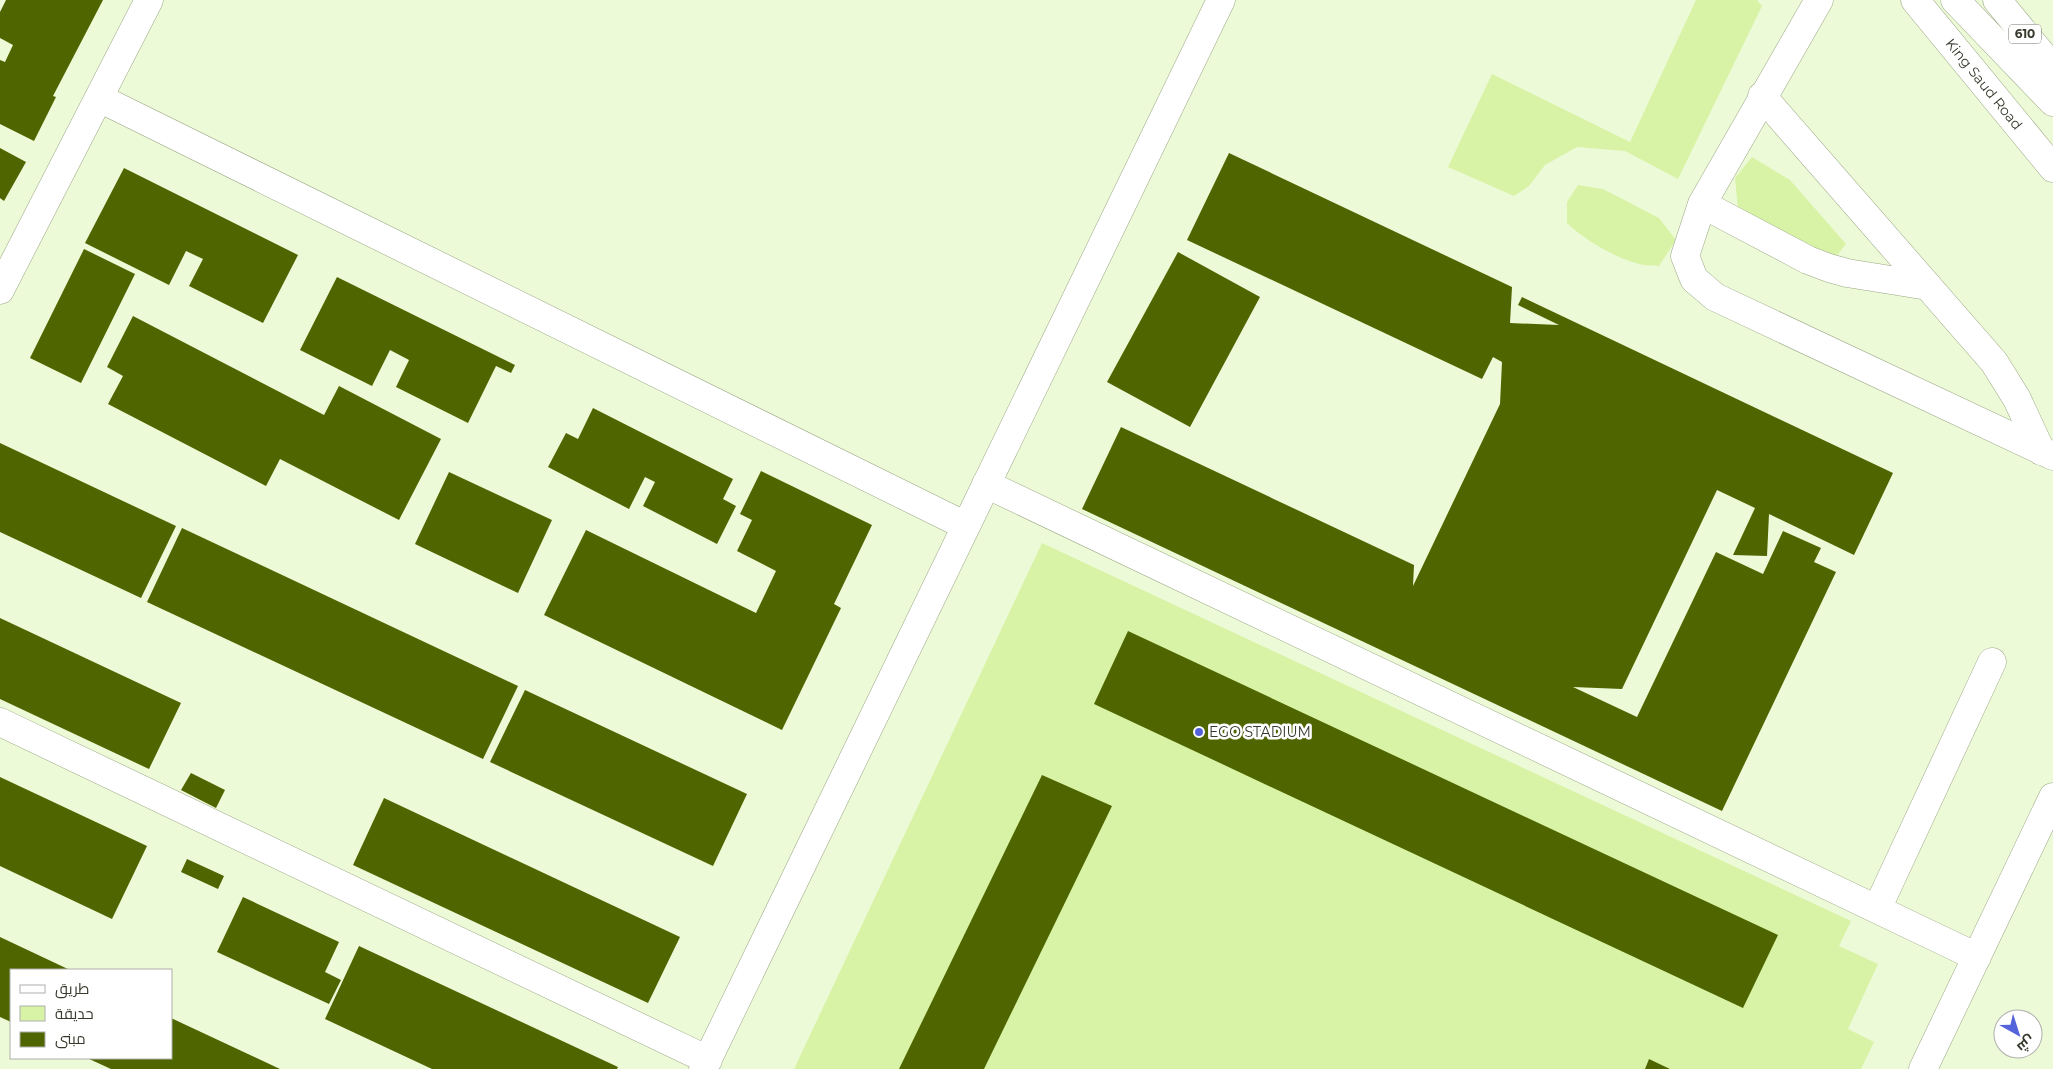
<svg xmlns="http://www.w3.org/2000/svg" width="2053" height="1069" font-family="Montserrat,Cairo,sans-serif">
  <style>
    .green { fill: #d8f3a6 }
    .building { fill: #4f6600 }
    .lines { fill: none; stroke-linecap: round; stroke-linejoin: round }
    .minor-casing { stroke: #9ba786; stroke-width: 29 }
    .major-casing { stroke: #9ba786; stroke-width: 29 }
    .minor { stroke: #fff; stroke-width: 28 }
    .major { stroke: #fff; stroke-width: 28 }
    .poi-dot { fill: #5563da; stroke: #fff; stroke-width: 2 }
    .labels { text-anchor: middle; stroke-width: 5; stroke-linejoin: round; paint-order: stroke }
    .shield { fill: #fff; stroke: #72756b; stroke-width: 1 }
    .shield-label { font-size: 12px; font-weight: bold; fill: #353a2c }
    .street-label { font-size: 14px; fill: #353a2c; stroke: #fff }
    .poi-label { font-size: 14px; fill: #353a2c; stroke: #fff; text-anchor: start }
  </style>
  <rect width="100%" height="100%" fill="#edfad7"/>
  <path class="green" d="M1696,0H1757L1762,6L1678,179L1625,151L1577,147L1545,165L1529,186L1514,196L1448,167L1492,74L1630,142Z
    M1752,157L1790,180L1846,244L1831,263L1738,209L1735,178Z
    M1578,185L1603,189L1659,218L1676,240L1659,266C1653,265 1645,266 1639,264C1617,259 1583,239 1567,223V202Z
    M1042,543L1851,921L1839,946L1878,964L1848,1029L1874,1042L1861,1069H794Z"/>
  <path class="building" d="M6,0H103L53,96L56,97L34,141L0,124V60L5,62L13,45L0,38V12Z
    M0,148L26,162L4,201L0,198Z
    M1229,153L1512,287L1510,323L1559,325L1518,305L1522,297L1893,473L1854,555L1769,514L1767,556L1733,555L1755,508L1717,490L1622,689L1573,687L1637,717L1716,552L1763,574L1783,531L1821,548L1814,562L1836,572L1722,811L1082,509L1121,427L1414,565L1413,586L1500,404L1502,362L1493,357L1482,379L1187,240Z
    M124,168L298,255L263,323L189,286L203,259L186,251L169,285L85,243Z
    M84,249L135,274L81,383L30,358Z
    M1178,252L1260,297L1190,427L1107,382Z
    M337,277L515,365L511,373L496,366L468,423L396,387L409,360L390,350L372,386L300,350Z
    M133,316L324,415L339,386L441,439L399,520L280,459L266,486L108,404L123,376L107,367Z
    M593,408L733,479L723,499L736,506L717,544L643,506L655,482L645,477L629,509L548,467L566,433L578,439Z
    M0,443L176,526L141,598L0,532Z
    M761,471L872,525L834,604L841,608L782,730L544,615L586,530L756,613L776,571L737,551L752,520L740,514Z
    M449,472L552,520L518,593L415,544Z
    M182,528L518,686L483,759L147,602Z
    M0,618L181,703L149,769L0,699Z
    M1128,631L1778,935L1743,1008L1094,704Z
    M525,690L747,794L713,866L490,762Z
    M191,773L225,790L216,808L181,790Z
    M1042,775L1112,806L984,1069H899Z
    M0,777L147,846L112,919L0,866Z
    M384,798L680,937L648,1003L353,865Z
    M187,859L224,876L218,889L181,872Z
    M243,897L339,942L325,972L341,980L329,1004L217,952Z
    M0,937L70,970H11V1022L0,1017Z
    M359,946L618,1067L617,1069H432L325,1019Z
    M171,1018L280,1069H111L87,1058H171Z
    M1649,1059L1670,1069H1645Z"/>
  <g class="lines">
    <g class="minor-casing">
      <path id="minor" d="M1819,0L1702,204L1685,256L1694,279L1715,297L2053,456
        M1762,96L1994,362L2017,399L2041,451
        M99,98L966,526
        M1702,204L1808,260L1829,268L1847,273L1928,286
        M0,290L149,0
        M986,484L1977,957
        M0,722L708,1060
        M1877,909L1992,662
        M703,1069L1221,0
        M1923,1069L2053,797"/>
    </g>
    <g class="major-casing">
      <path id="major" d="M1915,0L2053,168
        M1955,0L2053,102
        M1997,0L2053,68"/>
    </g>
    <use href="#minor" class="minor"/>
    <use href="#major" class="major"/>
  </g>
  <circle class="poi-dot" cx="1199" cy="732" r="5"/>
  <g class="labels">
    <rect class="shield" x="2009" y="24.5" width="32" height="19" rx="4"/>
    <g class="shield-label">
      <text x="2025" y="38">610</text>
    </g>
    <g class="street-label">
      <text transform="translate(1984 84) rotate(51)" y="5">King Saud Road</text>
    </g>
    <g class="poi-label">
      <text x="1209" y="737">EGO STADIUM</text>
    </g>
  </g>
  <rect x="10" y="969" width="162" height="90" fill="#ffffff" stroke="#aeb0ab"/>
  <rect x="20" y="985" width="25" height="8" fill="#ffffff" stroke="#aeb0ab"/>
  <text x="55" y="994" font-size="15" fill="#353a2c">طريق</text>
  <rect x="20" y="1006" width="25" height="15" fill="#d8f3a6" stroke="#aeb0ab"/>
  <text x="55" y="1019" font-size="15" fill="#353a2c">حديقة</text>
  <rect x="20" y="1032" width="25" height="15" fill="#4f6600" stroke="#aeb0ab"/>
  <text x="55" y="1044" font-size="15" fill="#353a2c">مبنى</text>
  <g transform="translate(2018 1034) rotate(141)"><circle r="24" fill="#ffffff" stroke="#aeb0ab"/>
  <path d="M0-4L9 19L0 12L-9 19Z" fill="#5563da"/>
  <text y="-8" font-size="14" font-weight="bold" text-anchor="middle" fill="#353a2c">ش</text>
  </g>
</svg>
